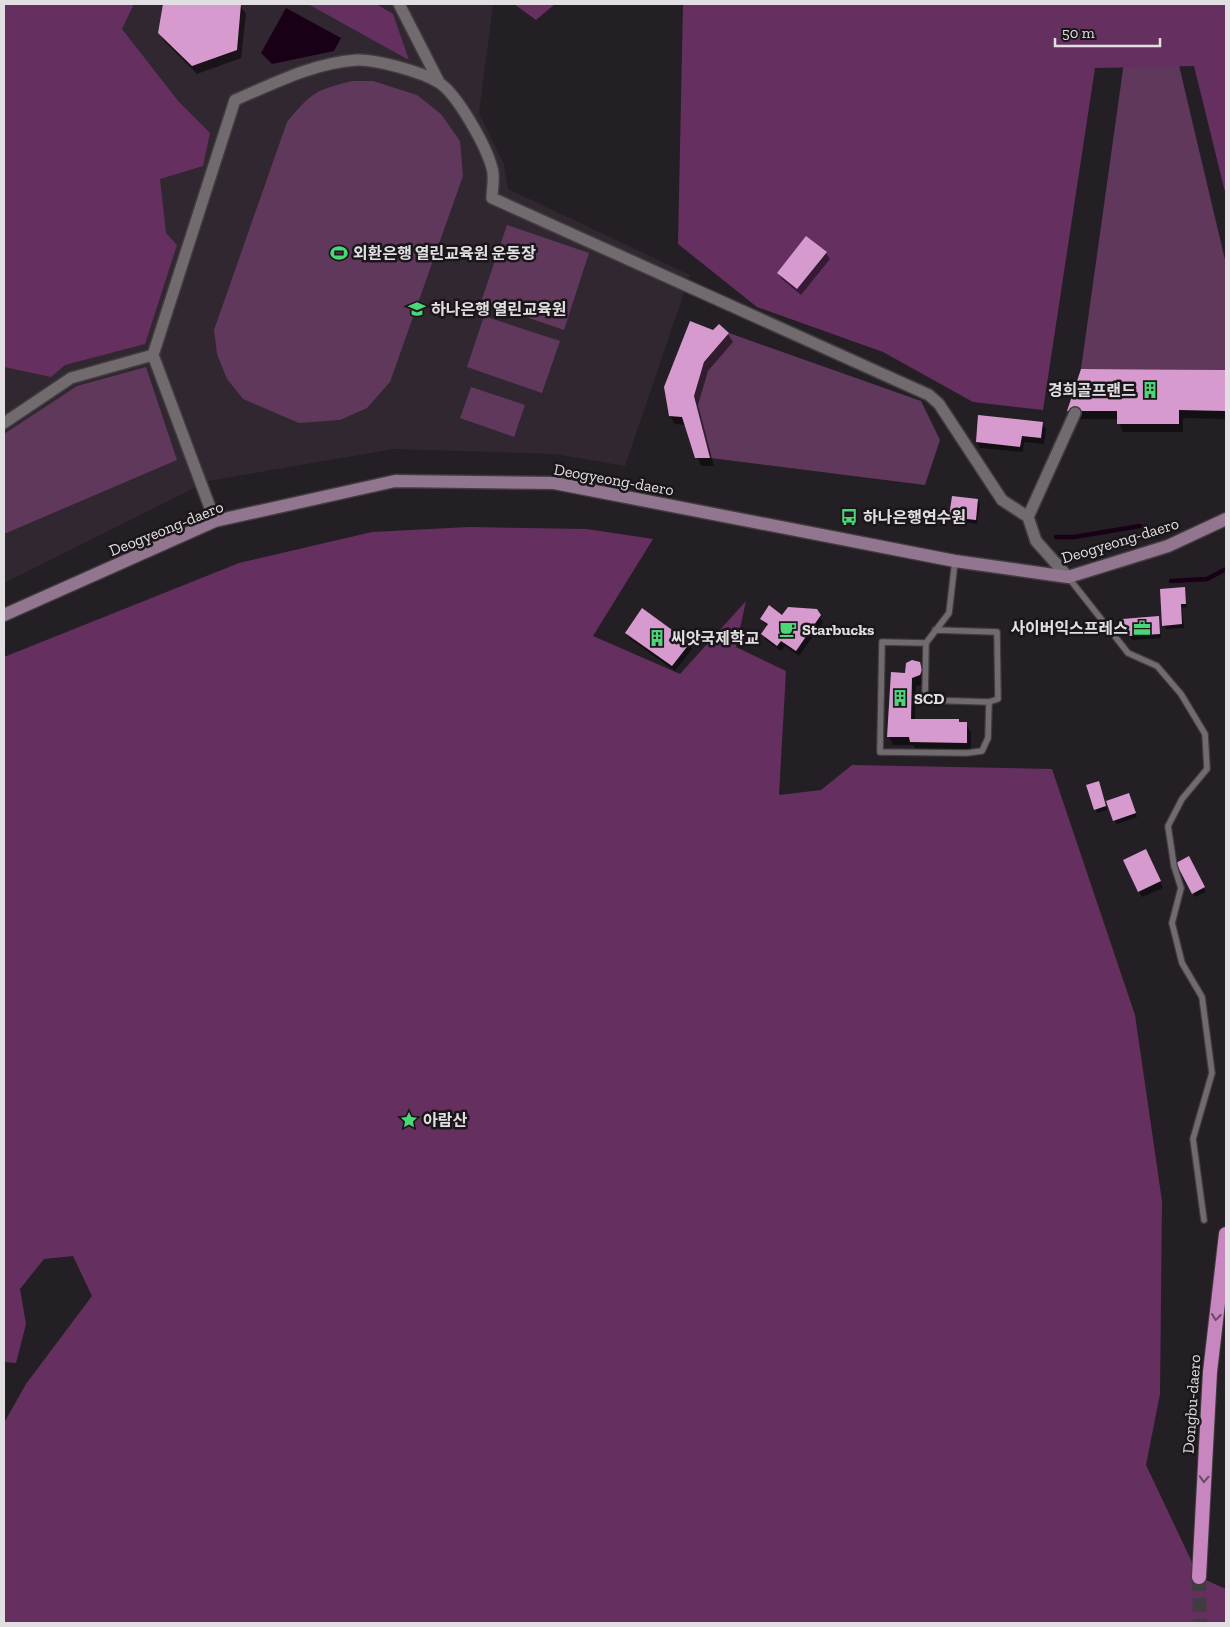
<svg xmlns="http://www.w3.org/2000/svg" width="1230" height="1627" font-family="'Zilla Slab','Noto Sans KR',serif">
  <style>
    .built { fill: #312730 }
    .green { fill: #5f385b }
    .forest { fill: #653060 }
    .water { fill: #180017 }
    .shadow { fill: #0007 }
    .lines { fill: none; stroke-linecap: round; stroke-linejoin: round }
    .stream { stroke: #180017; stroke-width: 4.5 }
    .building { fill: #d79acf }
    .trunk-tunnel { stroke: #403c40; stroke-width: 14; stroke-dasharray: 14 7; stroke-linecap: butt }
    .service-casing { stroke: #413c40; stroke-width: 8 }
    .minor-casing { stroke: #413c40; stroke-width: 14 }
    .secondary-casing { stroke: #413c40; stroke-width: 15 }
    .trunk-casing { stroke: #413c40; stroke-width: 16 }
    .service { stroke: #716b70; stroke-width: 5.5 }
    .minor { stroke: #716b70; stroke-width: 11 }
    .secondary { stroke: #92758e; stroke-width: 12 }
    .trunk { stroke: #c886c1; stroke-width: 14 }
    .oneway { stroke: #694865 }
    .labels { text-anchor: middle; stroke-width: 5; stroke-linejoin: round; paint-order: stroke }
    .poi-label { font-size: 16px; font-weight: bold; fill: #e2dfe2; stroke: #1b161a; text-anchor: start }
    .street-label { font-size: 16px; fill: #e2dfe2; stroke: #1b161a }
  </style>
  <rect width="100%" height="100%" fill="#241f24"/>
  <path class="built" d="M133,4H493L479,113L504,164L508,189L690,275L625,466L555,454L394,449L208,481L4,583V367L165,233L159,178L178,101L121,28Z"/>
  <path class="green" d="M1125,55L1177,57L1226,264V370L1081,369Z
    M352,81H373L417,95L441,114L460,141L463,176L390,382L367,408L340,420L299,423L243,399L227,379L217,354L214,330L287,122C311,93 315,90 352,81Z
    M507,225L589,253L564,330L481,302Z
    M484,316L560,341L542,393L467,367Z
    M729,333L921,401L940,440L925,485L710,458L694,396L704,362Z
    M146,367L177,460L4,534V434L77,386Z
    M471,387L525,405L514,437L460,418Z"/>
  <path class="forest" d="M4,4H134L122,29L179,102L210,133L203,166L160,179L166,233L177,245L145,344L65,365L51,377L4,367Z
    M308,4H376L393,14L409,60Z
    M514,4H555L536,20Z
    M683,4H1226V196L1194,66L1095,68L1043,410L973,402L883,352L757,307L678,244Z
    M469,527L587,529L653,539L593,636L680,674L746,601L736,647L786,671L779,795L821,790L852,765L1052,769L1135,1015L1162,1201L1160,1394L1146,1465L1199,1577L1226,1589V1623H4V1423L26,1384L92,1296L73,1256L44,1259L20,1289L26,1324L16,1363L4,1362V657L239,563L372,532Z"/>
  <path class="water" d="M286,8L341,38L334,51L272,64L261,53Z"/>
  <path class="shadow" d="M164,4H239L246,14L241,58L197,74L164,41L159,33Z
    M806,238L826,253L830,259L801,295L782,279L778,273Z
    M713,332L728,334L733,342L708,371L698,405L714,466H701L685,425L675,424L670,416Z
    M1082,370L1226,371V419L1183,418V432H1123L1118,419H1073L1068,411Z
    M1042,423L1046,429L1044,444L1024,442L1023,452L980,448L977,442Z
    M977,500L980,504L977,524L953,520L950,517Z
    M1184,588L1187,607L1182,608L1184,628L1166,629L1164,625Z
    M816,611L823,622L799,656L785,646L781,651L766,640L762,634L767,626L761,619Z
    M1158,617L1161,638L1133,640L1124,632Z
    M626,633L689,643L692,649L675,671L630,639Z
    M919,663L924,672L923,685L916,686L915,720L966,724L971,732V751L916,750L913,745H893L889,737L906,674Z
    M1100,787L1107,810L1097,813L1095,809Z
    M1130,798L1137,817L1117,824L1114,820Z
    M1149,857L1163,888L1142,897L1139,891Z
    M1188,858L1206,892L1195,897L1178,863Z"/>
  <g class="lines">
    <path class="stream" d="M1056,537H1074L1140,526
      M1171,581L1207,579L1226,569"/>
  </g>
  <path class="building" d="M163,4H241L237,50L192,66L158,33Z
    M806,236L827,252L797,289L777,273Z
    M690,321L713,330L719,324L729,333L704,362L694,396L710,458H695L682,417L669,416L664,387Z
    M1081,369L1226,370V411L1179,410V424H1117V411H1067Z
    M978,415L1043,422L1041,438L1022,436L1020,447L976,442Z
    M952,496L978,499L976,520L949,517Z
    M1185,587L1186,604H1181L1182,624L1162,626L1160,589Z
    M769,605L782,615L788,607L817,609L821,615L796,651L781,641L777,646L761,634L768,624L760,619Z
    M642,608L690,643L672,666L625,633Z
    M1159,616L1160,634L1130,636L1123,632L1122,619Z
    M912,660L920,662L922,670L920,675L912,678L911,719H959V722H967V743L910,742L909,737H887L891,672L905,673L906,663Z
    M1099,781L1106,806L1094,810L1086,785Z
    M1129,793L1136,813L1113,821L1106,801Z
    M1146,849L1161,881L1138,892L1123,860Z
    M1189,856L1205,887L1192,894L1176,863Z"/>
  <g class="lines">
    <path class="trunk-tunnel" d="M1199,1577L1200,1623"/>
    <g class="service-casing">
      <path id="service" d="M1068,577L1128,653L1157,666L1181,694L1205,734L1207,769L1182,799L1168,826L1174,866L1181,888L1172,923L1182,963L1202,997L1212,1073L1193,1139L1204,1220
        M935,630L997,632L998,699L989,702L925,700L926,643L949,613L955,561
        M926,643L882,642L880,752L967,753L982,751L988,738L989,702"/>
    </g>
    <g class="minor-casing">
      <path id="minor" d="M399,4L439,82
        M4,423L71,378L153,355
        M1028,517L1075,413
        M215,521L153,355L235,100C275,83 313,63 357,60C375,59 422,72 438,82C457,93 486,146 492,168C495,177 492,189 492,198L929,395L939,404L1002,500L1028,517L1036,541L1068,577"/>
    </g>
    <g class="secondary-casing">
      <path id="secondary" d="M4,615L215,521L395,481L554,483L955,561L1068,577L1168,546L1226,519"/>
    </g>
    <g class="trunk-casing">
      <path id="trunk" d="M1199,1577L1210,1372L1226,1234"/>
    </g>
    <use href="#service" class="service"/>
    <use href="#minor" class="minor"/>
    <use href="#secondary" class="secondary"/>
    <use href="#trunk" class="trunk"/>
  </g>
  <defs><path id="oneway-chevron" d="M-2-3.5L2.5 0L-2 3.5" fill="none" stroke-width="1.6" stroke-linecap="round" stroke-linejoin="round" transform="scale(1.25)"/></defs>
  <g class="oneway">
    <use href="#oneway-chevron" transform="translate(1216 1317) rotate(97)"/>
    <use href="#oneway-chevron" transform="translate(1204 1479) rotate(93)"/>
  </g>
  <defs>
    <g id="stadium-bare" transform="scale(1.35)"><path d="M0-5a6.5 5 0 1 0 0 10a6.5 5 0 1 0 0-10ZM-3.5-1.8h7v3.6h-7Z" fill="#49d778" stroke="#1b161a" stroke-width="2.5" paint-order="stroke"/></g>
    <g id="school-bare" transform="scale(1.35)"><path d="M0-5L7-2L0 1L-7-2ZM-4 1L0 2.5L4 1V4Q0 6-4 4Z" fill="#49d778" stroke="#1b161a" stroke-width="2.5" paint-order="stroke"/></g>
    <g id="building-bare" transform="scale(1.35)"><path d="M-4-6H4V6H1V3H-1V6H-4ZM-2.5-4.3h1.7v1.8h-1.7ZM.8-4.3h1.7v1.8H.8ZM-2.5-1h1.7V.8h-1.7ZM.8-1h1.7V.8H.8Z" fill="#49d778" stroke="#1b161a" stroke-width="2.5" paint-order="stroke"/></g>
    <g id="bus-bare" transform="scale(1.35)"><path d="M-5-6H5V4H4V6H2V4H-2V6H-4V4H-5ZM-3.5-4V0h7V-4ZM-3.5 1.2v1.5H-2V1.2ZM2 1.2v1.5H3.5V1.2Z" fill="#49d778" stroke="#1b161a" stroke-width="2.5" paint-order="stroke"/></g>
    <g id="office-bare" transform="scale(1.35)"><path d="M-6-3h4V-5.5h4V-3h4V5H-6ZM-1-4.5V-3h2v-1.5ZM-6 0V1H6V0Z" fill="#49d778" stroke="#1b161a" stroke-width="2.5" paint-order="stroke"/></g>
    <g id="cafe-bare" transform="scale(1.35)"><path d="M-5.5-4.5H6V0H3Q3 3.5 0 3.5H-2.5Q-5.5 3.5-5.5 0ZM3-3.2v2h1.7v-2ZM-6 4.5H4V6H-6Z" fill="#49d778" stroke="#1b161a" stroke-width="2.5" paint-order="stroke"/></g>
    <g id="sight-bare" transform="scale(1.35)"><path d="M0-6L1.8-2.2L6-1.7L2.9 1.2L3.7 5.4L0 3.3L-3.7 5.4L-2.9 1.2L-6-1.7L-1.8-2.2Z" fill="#49d778" stroke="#1b161a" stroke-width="2.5" paint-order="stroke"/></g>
  </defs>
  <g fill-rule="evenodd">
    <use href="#stadium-bare" x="339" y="253"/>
    <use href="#school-bare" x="417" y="309"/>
    <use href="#building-bare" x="1150" y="390"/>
    <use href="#bus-bare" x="849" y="517"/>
    <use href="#office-bare" x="1142" y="628"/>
    <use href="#cafe-bare" x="788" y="629"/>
    <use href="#building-bare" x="657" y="638"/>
    <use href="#building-bare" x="900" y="698"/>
    <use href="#sight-bare" x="409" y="1120"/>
  </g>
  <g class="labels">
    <g class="poi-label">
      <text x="353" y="259">외환은행 열린교육원 운동장</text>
      <text x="431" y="315">하나은행 열린교육원</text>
      <text x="1136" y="396" text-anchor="end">경희골프랜드</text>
      <text x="863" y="523">하나은행연수원</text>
      <text x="1128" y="634" text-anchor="end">사이버익스프레스</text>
      <text x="802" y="635">Starbucks</text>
      <text x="671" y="644">씨앗국제학교</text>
      <text x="914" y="704">SCD</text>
      <text x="423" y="1126">아람산</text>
    </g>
    <g class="street-label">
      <text transform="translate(614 479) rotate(10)" y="6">Deogyeong-daero</text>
      <text transform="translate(166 528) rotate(-22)" y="6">Deogyeong-daero</text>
      <text transform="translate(1120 540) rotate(-17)" y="6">Deogyeong-daero</text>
      <text transform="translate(1191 1404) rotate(-86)" y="6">Dongbu-daero</text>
    </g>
  </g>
  <rect width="1230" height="1627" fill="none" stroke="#e2dfe2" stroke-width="10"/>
  <path d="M1055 38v8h105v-8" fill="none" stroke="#e2dfe2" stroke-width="2.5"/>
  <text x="1062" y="38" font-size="15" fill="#e2dfe2" stroke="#1b161a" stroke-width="4" paint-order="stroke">50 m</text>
</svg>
